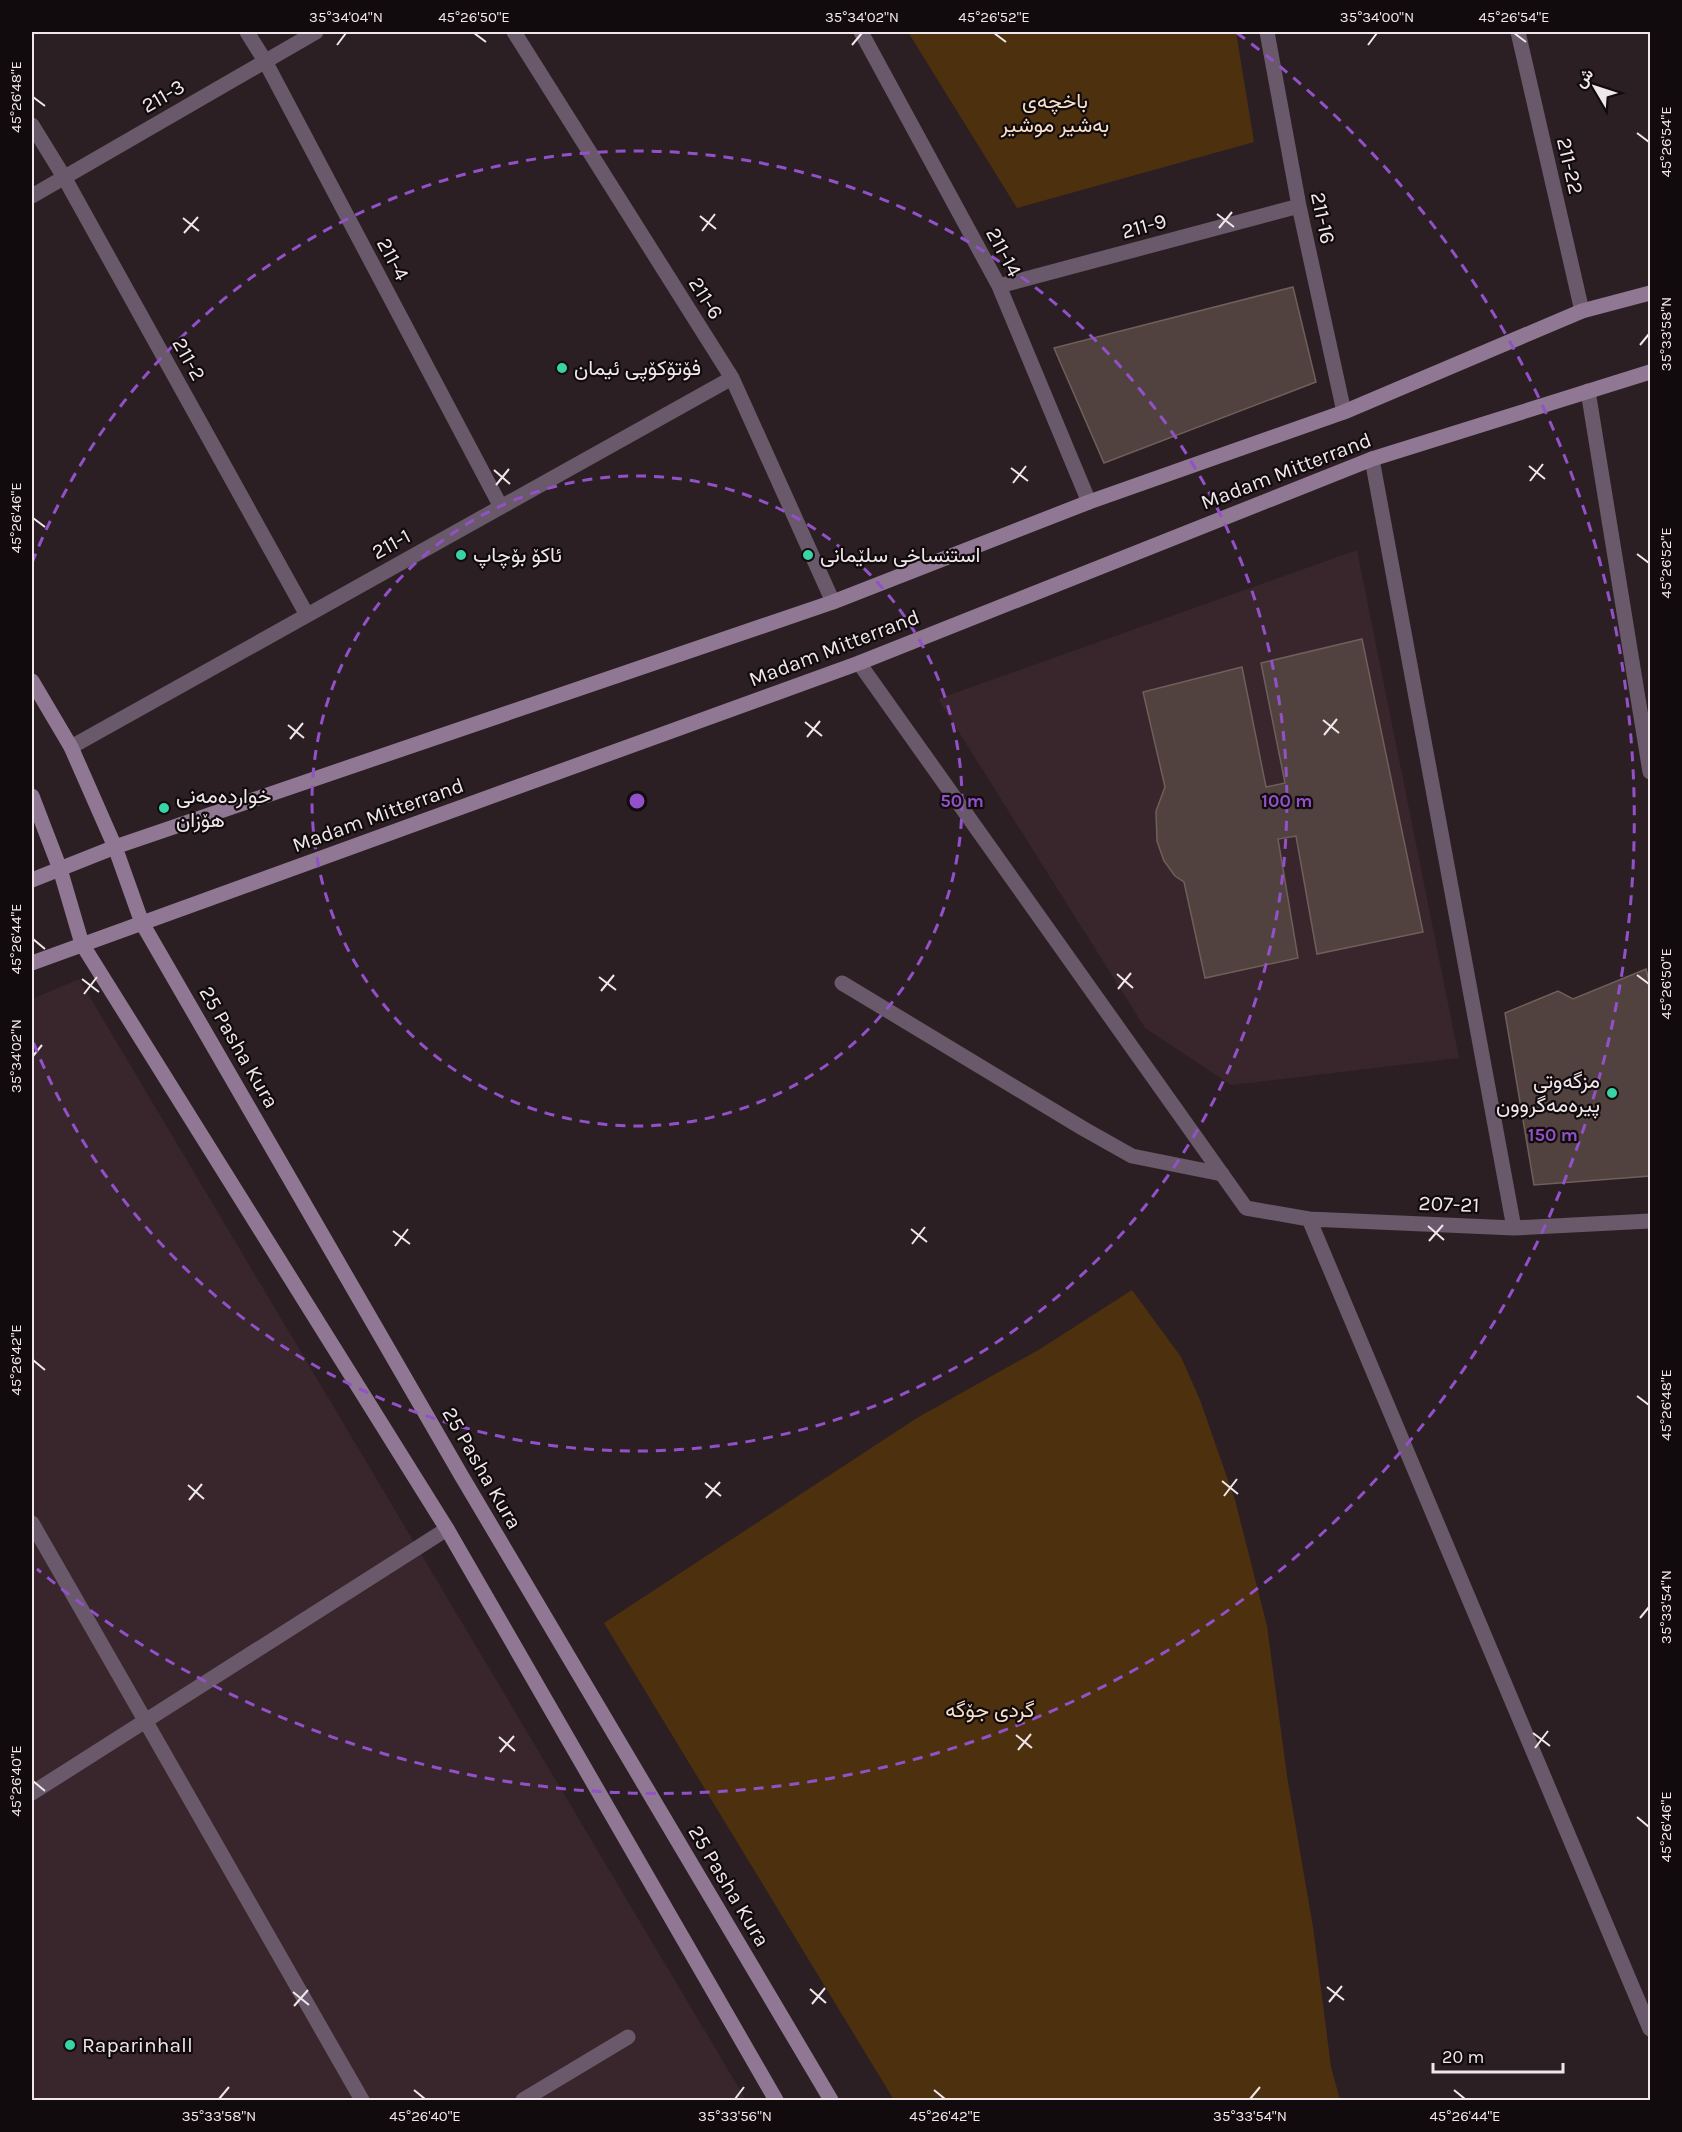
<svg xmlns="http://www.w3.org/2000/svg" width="1682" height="2132" font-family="Karla,Vazirmatn,sans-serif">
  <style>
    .built { fill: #39252c }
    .green { fill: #4d300e }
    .building { fill: #52423f; stroke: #6f5f5b; stroke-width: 1.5 }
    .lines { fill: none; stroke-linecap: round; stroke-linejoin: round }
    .lane { stroke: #69596a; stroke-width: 15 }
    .street { stroke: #69596a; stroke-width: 15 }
    .secondary { stroke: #907793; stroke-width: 15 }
    .ticks { fill: none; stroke: #f0e7ea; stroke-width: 2 }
    .ring { fill: none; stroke: #9251c8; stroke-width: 3; stroke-dasharray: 10 8 }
    .poi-dot { fill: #39d4a5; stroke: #110b0d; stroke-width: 2 }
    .labels { text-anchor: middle; stroke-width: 4.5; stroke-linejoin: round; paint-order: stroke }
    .street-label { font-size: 21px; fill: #f0e7ea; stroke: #110b0d }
    .park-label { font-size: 21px; fill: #f8dfc7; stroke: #110b0d }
    .poi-label { font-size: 21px; fill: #f0e7ea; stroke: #110b0d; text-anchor: start }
    .centre { fill: #9251c8; stroke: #110b0d; stroke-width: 3 }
    .ring-label { font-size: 18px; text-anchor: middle; font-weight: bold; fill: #9251c8; stroke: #110b0d; stroke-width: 4.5; stroke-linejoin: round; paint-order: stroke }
    .neatline { fill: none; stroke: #f0e7ea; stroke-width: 2 }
    .ticks-label { font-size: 15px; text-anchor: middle; fill: #f0e7ea }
  </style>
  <rect width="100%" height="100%" fill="#2c1f23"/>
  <path class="built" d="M1357,550L1459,1058L1231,1085L1145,1028L938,699Z
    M79,979L746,2100H32V999Z"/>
  <path class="green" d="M908,32H1236L1254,142L1017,208Z
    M1132,1290L1181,1357L1200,1400L1235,1500L1267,1626L1287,1776L1313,1927L1331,2067L1340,2100H894L604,1623L917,1418L1040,1349Z"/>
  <path class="building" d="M1293,287L1316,382L1104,463L1054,348Z
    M1362,639L1423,932L1317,954L1296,836L1278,839L1298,958L1205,978L1184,882L1175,876L1164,861L1157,841L1156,811L1165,787L1143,692L1242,667L1266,787L1285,783L1261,663Z
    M1646,969L1650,986V1176L1534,1185L1505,1013L1558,991L1573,999Z"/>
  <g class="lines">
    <path class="lane" d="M842,983L1084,1129L1132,1156L1222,1174
      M32,1523L146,1722"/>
    <path class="street" d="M247,32L265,61L501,507
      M514,32L732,378L833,602
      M861,32L999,286L1089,502
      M1267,32L1299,206L1344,412
      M1518,32L1582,311
      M32,125L64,177L307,615
      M32,196L316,32
      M999,286L1299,206
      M1588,391L1650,772
      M1372,459L1514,1228
      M859,663L1246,1208L1309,1219L1514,1228L1650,1221
      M71,747L732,378
      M1309,1219L1650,2029
      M146,1722L362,2100
      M32,1793L447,1529
      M523,2100L628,2037"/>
    <path class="secondary" d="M32,681L71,747L115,847L142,923L461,1475L831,2100
      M32,796L60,869L82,944L447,1529L776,2100
      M32,880L115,847L833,602L1089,502L1344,412L1582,311L1650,293
      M32,963L859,663L1372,459L1650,372"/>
  </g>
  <path class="ticks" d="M474,33L486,42M994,33L1006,42M1514,33L1526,42M337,45L346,33M852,45L862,33M1368,45L1377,33M33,97L45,106M1637,133L1649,142M1217,214L1234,227M700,216L716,229M183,218L199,231M1219,228L1232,212M702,231L715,214M184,233L198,217M1640,345L1649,334M1529,466L1545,479M1011,468L1028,481M494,470L510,484M1530,481L1543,464M1013,483L1026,466M496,485L509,469M33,518L45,527M1637,554L1649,563M1323,720L1339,733M805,722L822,736M288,725L304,738M1324,735L1337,719M807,737L820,721M290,739L303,723M33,939L45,949M1117,974L1133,988M1637,975L1649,984M599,977L616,990M82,979L99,992M1118,989L1131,973M601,991L614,975M84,994L97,977M33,1056L42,1045M1428,1226L1444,1240M911,1229L927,1242M393,1231L410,1244M1429,1241L1443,1225M912,1244L925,1227M395,1246L408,1229M33,1360L45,1370M1637,1396L1649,1405M1222,1481L1238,1494M705,1483L721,1496M188,1485L204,1499M1224,1496L1237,1479M706,1498L720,1482M189,1500L202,1484M1640,1618L1649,1607M1533,1733L1550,1746M1016,1735L1032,1748M499,1737L515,1751M1535,1748L1548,1731M1018,1750L1031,1734M500,1752L514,1736M33,1781L45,1791M1637,1817L1649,1827M1327,1987L1344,2000M810,1989L826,2003M293,1992L309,2005M1329,2002L1342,1986M812,2004L825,1988M294,2006L308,1990M414,2090L425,2099M934,2090L945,2099M1454,2090L1465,2099M219,2099L229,2087M735,2099L744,2087M1250,2099L1260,2087"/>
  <g class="ring">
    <circle cx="637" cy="801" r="325"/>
    <path d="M32 563A650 650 0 1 1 32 1039"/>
    <path d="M1237 33A975 975 0 1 1 37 1569"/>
  </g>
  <g class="poi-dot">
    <circle cx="562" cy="368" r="6"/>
    <circle cx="461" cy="555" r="6"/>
    <circle cx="808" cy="555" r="6"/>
    <circle cx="164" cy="808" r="6"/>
    <circle cx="1612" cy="1093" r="6"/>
    <circle cx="70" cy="2045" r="6"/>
  </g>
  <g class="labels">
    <g class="street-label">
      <text transform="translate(163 96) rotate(-30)" y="7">211-3</text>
      <text transform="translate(1570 166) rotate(77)" y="7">211-22</text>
      <text transform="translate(1323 218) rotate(78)" y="7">211-16</text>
      <text transform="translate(1144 226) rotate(-15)" y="7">211-9</text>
      <text transform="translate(1004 252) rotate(62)" y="7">211-14</text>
      <text transform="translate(393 259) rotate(62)" y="7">211-4</text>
      <text transform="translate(706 298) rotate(58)" y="7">211-6</text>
      <text transform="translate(189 359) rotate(61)" y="7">211-2</text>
      <text transform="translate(1286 471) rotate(-21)" y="7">Madam Mitterrand</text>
      <text transform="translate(391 544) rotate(-29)" y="7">211-1</text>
      <text transform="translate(834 648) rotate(-21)" y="7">Madam Mitterrand</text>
      <text transform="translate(378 815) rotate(-20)" y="7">Madam Mitterrand</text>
      <text transform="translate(239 1047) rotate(60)" y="7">25 Pasha Kura</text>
      <text transform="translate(1449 1204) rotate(2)" y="7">207-21</text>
      <text transform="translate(482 1468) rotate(60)" y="7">25 Pasha Kura</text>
      <text transform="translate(729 1886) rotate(59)" y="7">25 Pasha Kura</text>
    </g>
    <g class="park-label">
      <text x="1055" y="108">باخچەی<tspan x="1055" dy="24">بەشیر موشیر</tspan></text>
      <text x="990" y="1717">گردی جۆگە</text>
    </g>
    <g class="poi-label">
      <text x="574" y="375">فۆتۆکۆپی ئیمان</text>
      <text x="473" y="562">ئاکۆ بۆچاپ</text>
      <text x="820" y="562">استنساخی سلێمانی</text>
      <text x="176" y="803">خواردە‌مە‌نی<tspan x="176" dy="24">ھۆزان</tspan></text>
      <text x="1600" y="1088" text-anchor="end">مزگەوتی<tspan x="1600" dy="24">پیرەمەگروون</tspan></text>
      <text x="82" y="2052">Raparinhall</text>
    </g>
  </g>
  <circle cx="637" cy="801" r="9" class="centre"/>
  <g class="ring-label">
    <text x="962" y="807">50 m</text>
    <text x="1287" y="807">100 m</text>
    <text x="1553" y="1141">150 m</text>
  </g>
  <rect width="1682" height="2132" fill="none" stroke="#110b0d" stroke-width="66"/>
  <g transform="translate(1595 87) rotate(309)" stroke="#110b0d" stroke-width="4.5" paint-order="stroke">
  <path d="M0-4.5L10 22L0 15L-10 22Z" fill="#f0e7ea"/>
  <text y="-9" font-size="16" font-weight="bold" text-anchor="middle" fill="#f0e7ea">ش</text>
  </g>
  <path d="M1433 2063v9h130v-9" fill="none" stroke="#f0e7ea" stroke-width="3"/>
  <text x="1442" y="2063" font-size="18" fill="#f0e7ea" stroke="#110b0d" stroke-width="4.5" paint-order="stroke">20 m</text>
  <rect x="33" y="33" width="1616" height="2066" class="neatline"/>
  <g class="ticks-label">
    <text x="346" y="22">35°34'04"N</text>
    <text x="474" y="22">45°26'50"E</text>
    <text x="862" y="22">35°34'02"N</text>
    <text x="994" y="22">45°26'52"E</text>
    <text x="1377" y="22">35°34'00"N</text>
    <text x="1514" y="22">45°26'54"E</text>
    <text transform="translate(16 97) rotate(-90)" y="5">45°26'48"E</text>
    <text transform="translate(1666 142) rotate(-90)" y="5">45°26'54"E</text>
    <text transform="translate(1666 334) rotate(-90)" y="5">35°33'58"N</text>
    <text transform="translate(16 518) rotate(-90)" y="5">45°26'46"E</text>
    <text transform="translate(1666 563) rotate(-90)" y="5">45°26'52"E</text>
    <text transform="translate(16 939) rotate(-90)" y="5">45°26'44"E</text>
    <text transform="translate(1666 984) rotate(-90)" y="5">45°26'50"E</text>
    <text transform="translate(16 1056) rotate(-90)" y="5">35°34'02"N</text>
    <text transform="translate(16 1360) rotate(-90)" y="5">45°26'42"E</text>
    <text transform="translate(1666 1405) rotate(-90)" y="5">45°26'48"E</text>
    <text transform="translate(1666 1607) rotate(-90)" y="5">35°33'54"N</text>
    <text transform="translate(16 1781) rotate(-90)" y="5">45°26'40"E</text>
    <text transform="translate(1666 1827) rotate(-90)" y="5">45°26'46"E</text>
    <text x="219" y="2121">35°33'58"N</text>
    <text x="425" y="2121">45°26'40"E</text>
    <text x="735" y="2121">35°33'56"N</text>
    <text x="945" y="2121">45°26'42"E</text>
    <text x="1250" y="2121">35°33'54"N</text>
    <text x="1465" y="2121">45°26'44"E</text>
  </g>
</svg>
